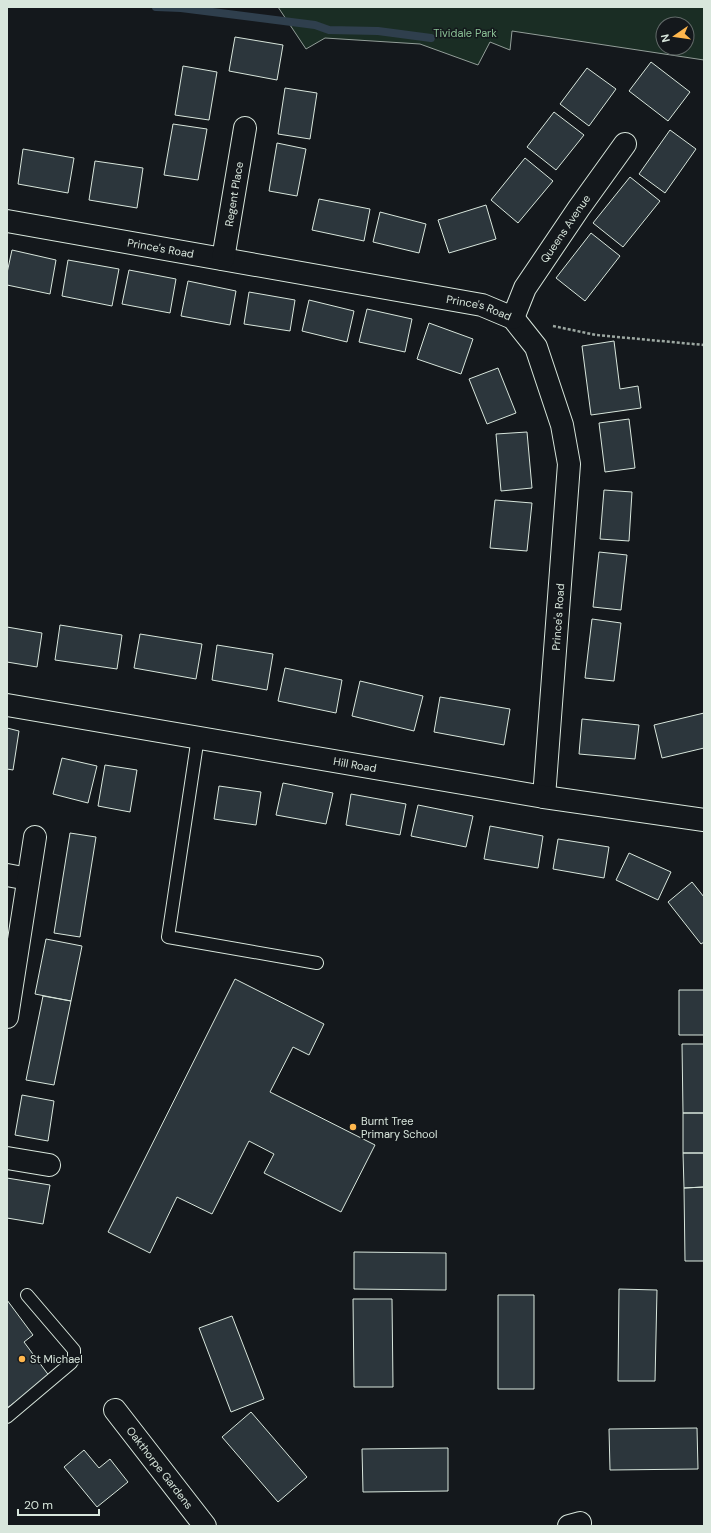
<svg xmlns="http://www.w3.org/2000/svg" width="711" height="1533" font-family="'DM Sans',sans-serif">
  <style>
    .green { fill: #1a2d24; stroke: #939e99; fill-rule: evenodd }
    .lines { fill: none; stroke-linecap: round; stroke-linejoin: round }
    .stream { stroke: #2f3f4d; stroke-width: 8 }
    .building { fill: #2c363c; stroke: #d8e6dc }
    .service-casing { stroke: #d8e6dc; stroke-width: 14 }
    .minor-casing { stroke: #d8e6dc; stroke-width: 24 }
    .path { stroke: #9da8a2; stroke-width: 2.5; stroke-dasharray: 3 2; stroke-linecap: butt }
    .service { stroke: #14181c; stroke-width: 12 }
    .minor { stroke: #14181c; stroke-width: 22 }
    .poi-dot { fill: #ffb74d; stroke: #14181c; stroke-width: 1.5 }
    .labels { text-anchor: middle; stroke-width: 3; stroke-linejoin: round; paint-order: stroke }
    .park-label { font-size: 11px; fill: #8ac095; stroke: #14181c }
    .street-label { font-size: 11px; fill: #d8e6dc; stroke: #14181c }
    .poi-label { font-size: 11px; fill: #d8e6dc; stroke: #14181c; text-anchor: start }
  </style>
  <rect width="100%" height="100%" fill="#14181c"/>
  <path class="green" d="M278,7H704V60L512,31L510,50L490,42L478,65L420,44L325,38L306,49ZM663,24H687V48H663Z"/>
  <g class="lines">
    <path class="stream" d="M156,7L181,8L315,25L329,30L378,31L431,38"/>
  </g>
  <path class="building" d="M235,37L283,45L277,80L229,71Z
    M651,62L690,92L668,121L629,91Z
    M183,66L217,72L209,120L175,115Z
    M587,68L616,89L589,126L560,104Z
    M285,88L317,93L310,139L278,134Z
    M554,112L584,135L556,170L527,147Z
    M173,124L207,129L198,180L164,175Z
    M670,130L696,149L665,193L639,174Z
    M277,143L306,149L297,196L269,191Z
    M23,149L74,158L68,193L18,184Z
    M525,158L553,181L518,223L491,200Z
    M95,161L143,168L137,208L89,200Z
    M630,177L660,201L623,247L593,223Z
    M319,199L370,209L364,241L312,230Z
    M486,205L496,239L449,253L438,220Z
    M380,212L426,224L419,253L373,242Z
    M591,233L620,256L585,301L556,278Z
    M12,250L56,260L50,294L7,285V273Z
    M68,260L119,269L112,306L62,296Z
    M129,270L176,279L170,313L122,304Z
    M188,281L236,291L230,325L181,316Z
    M249,292L295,300L290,331L244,324Z
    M309,300L354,311L347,342L302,331Z
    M367,309L412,319L405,352L359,342Z
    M429,323L473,339L461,374L417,359Z
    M614,341L620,389L638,386L641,408L591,415L582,346Z
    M498,368L516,413L487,424L469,379Z
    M629,419L635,468L605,472L599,423Z
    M527,432L532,488L501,491L496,434Z
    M604,490L632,492L629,541L600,539Z
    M495,500L532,503L527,551L490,548Z
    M599,552L627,555L621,610L593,607Z
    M592,619L621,623L614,681L585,678Z
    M60,625L122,635L117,669L55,660Z
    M7,627L42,633L37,667L7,662Z
    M140,634L202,644L196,679L134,668Z
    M217,645L273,654L267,690L212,680Z
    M285,668L342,680L336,713L278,701Z
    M360,681L423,696L414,731L352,716Z
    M440,697L510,709L504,745L434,732Z
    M704,713V748L662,758L654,725Z
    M582,719L639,725L635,759L579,754Z
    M7,728L19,731L13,770L7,769Z
    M62,758L97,766L88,803L53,794Z
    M105,765L137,770L130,812L98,806Z
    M283,783L333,793L326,824L276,815Z
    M219,786L261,792L256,825L214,819Z
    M351,794L406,804L400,835L346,825Z
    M418,805L473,816L466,847L411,836Z
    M490,826L543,836L538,868L484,859Z
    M70,833L96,837L80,937L54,933Z
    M558,839L609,847L604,878L553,869Z
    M629,853L671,872L658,900L616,880Z
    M692,882L704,897V942L701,944L668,902Z
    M46,939L82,946L71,1001L35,994Z
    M235,979L324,1024L309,1055L293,1047L270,1092L375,1145L341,1212L264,1173L274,1154L249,1141L212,1214L177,1197L150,1253L108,1232Z
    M679,990H704V1035H679Z
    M43,996L71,1001L54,1085L26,1080Z
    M682,1044H704V1113H683Z
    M22,1095L54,1101L48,1141L15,1135Z
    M683,1113H704V1153H683Z
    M683,1153H704V1187L684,1188Z
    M7,1178L50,1185L43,1224L7,1218Z
    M704,1187V1261H685L684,1188Z
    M354,1252L446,1253V1290L354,1289Z
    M619,1289L657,1290L655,1381H618Z
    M498,1295H534V1389H498Z
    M353,1299H392L393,1387H354Z
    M7,1300L33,1335L24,1342L50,1377L7,1408Z
    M232,1316L264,1399L231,1412L199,1328Z
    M251,1412L307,1477L278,1502L222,1437Z
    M697,1428L698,1469L610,1470L609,1429Z
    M448,1448V1491L363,1492L362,1449Z
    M84,1450L99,1468L110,1459L128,1482L97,1507L64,1467Z"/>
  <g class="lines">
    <g class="service-casing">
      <path id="service" d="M198,737L168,937L317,963
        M7,1417L71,1363L74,1358V1350L27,1295"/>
    </g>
    <g class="minor-casing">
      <g id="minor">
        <path id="s1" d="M7,221L482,305L513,318L536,347L562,425L569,464L544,797"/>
        <path id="s2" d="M223,259L245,128"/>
        <path id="s3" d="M513,318L525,288L579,208L625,144"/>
        <path id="s4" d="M7,705L544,797L704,820"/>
        <path d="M7,875L28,879"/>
        <path d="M7,1017L35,837"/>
        <path d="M7,1158L49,1165"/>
        <path id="s5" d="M115,1410L205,1526"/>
        <path d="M569,1526L580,1523"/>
      </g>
    </g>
    <path class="path" d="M553,326L596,335L704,345"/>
    <use href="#service" class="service"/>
    <use href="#minor" class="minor"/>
  </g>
  <g class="poi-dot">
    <circle cx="353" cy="1127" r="4"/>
    <circle cx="22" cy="1359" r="4"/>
  </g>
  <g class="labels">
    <g class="park-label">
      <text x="465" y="37">Tividale Park</text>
    </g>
    <g class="street-label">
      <text dy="4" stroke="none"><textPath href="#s2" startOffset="66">Regent Place</textPath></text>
      <text dy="4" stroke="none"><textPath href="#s3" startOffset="104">Queens Avenue</textPath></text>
      <text dy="4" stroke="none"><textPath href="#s1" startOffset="156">Prince's Road</textPath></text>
      <text dy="4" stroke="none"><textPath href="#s1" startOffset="480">Prince's Road</textPath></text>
      <text transform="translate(558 617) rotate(-86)" y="4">Prince's Road</text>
      <text dy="4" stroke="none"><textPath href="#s4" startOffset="353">Hill Road</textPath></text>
      <text dy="4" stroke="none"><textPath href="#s5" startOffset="73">Oakthorpe Gardens</textPath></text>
    </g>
    <g class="poi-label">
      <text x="361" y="1125">Burnt Tree<tspan x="361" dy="13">Primary School</tspan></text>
      <text x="30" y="1363">St Michael</text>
    </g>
  </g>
  <rect width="711" height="1533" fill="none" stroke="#d8e6dc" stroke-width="16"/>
  <g transform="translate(675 36) rotate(257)"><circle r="19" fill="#14181c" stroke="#626a69"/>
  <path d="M0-3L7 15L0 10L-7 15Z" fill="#ffb74d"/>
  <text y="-6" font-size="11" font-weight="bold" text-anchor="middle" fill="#d8e6dc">N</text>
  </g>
  <path d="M18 1509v6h81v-6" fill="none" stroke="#d8e6dc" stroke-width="2"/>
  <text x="24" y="1509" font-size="12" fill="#d8e6dc" stroke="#14181c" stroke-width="3" paint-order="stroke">20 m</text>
</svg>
